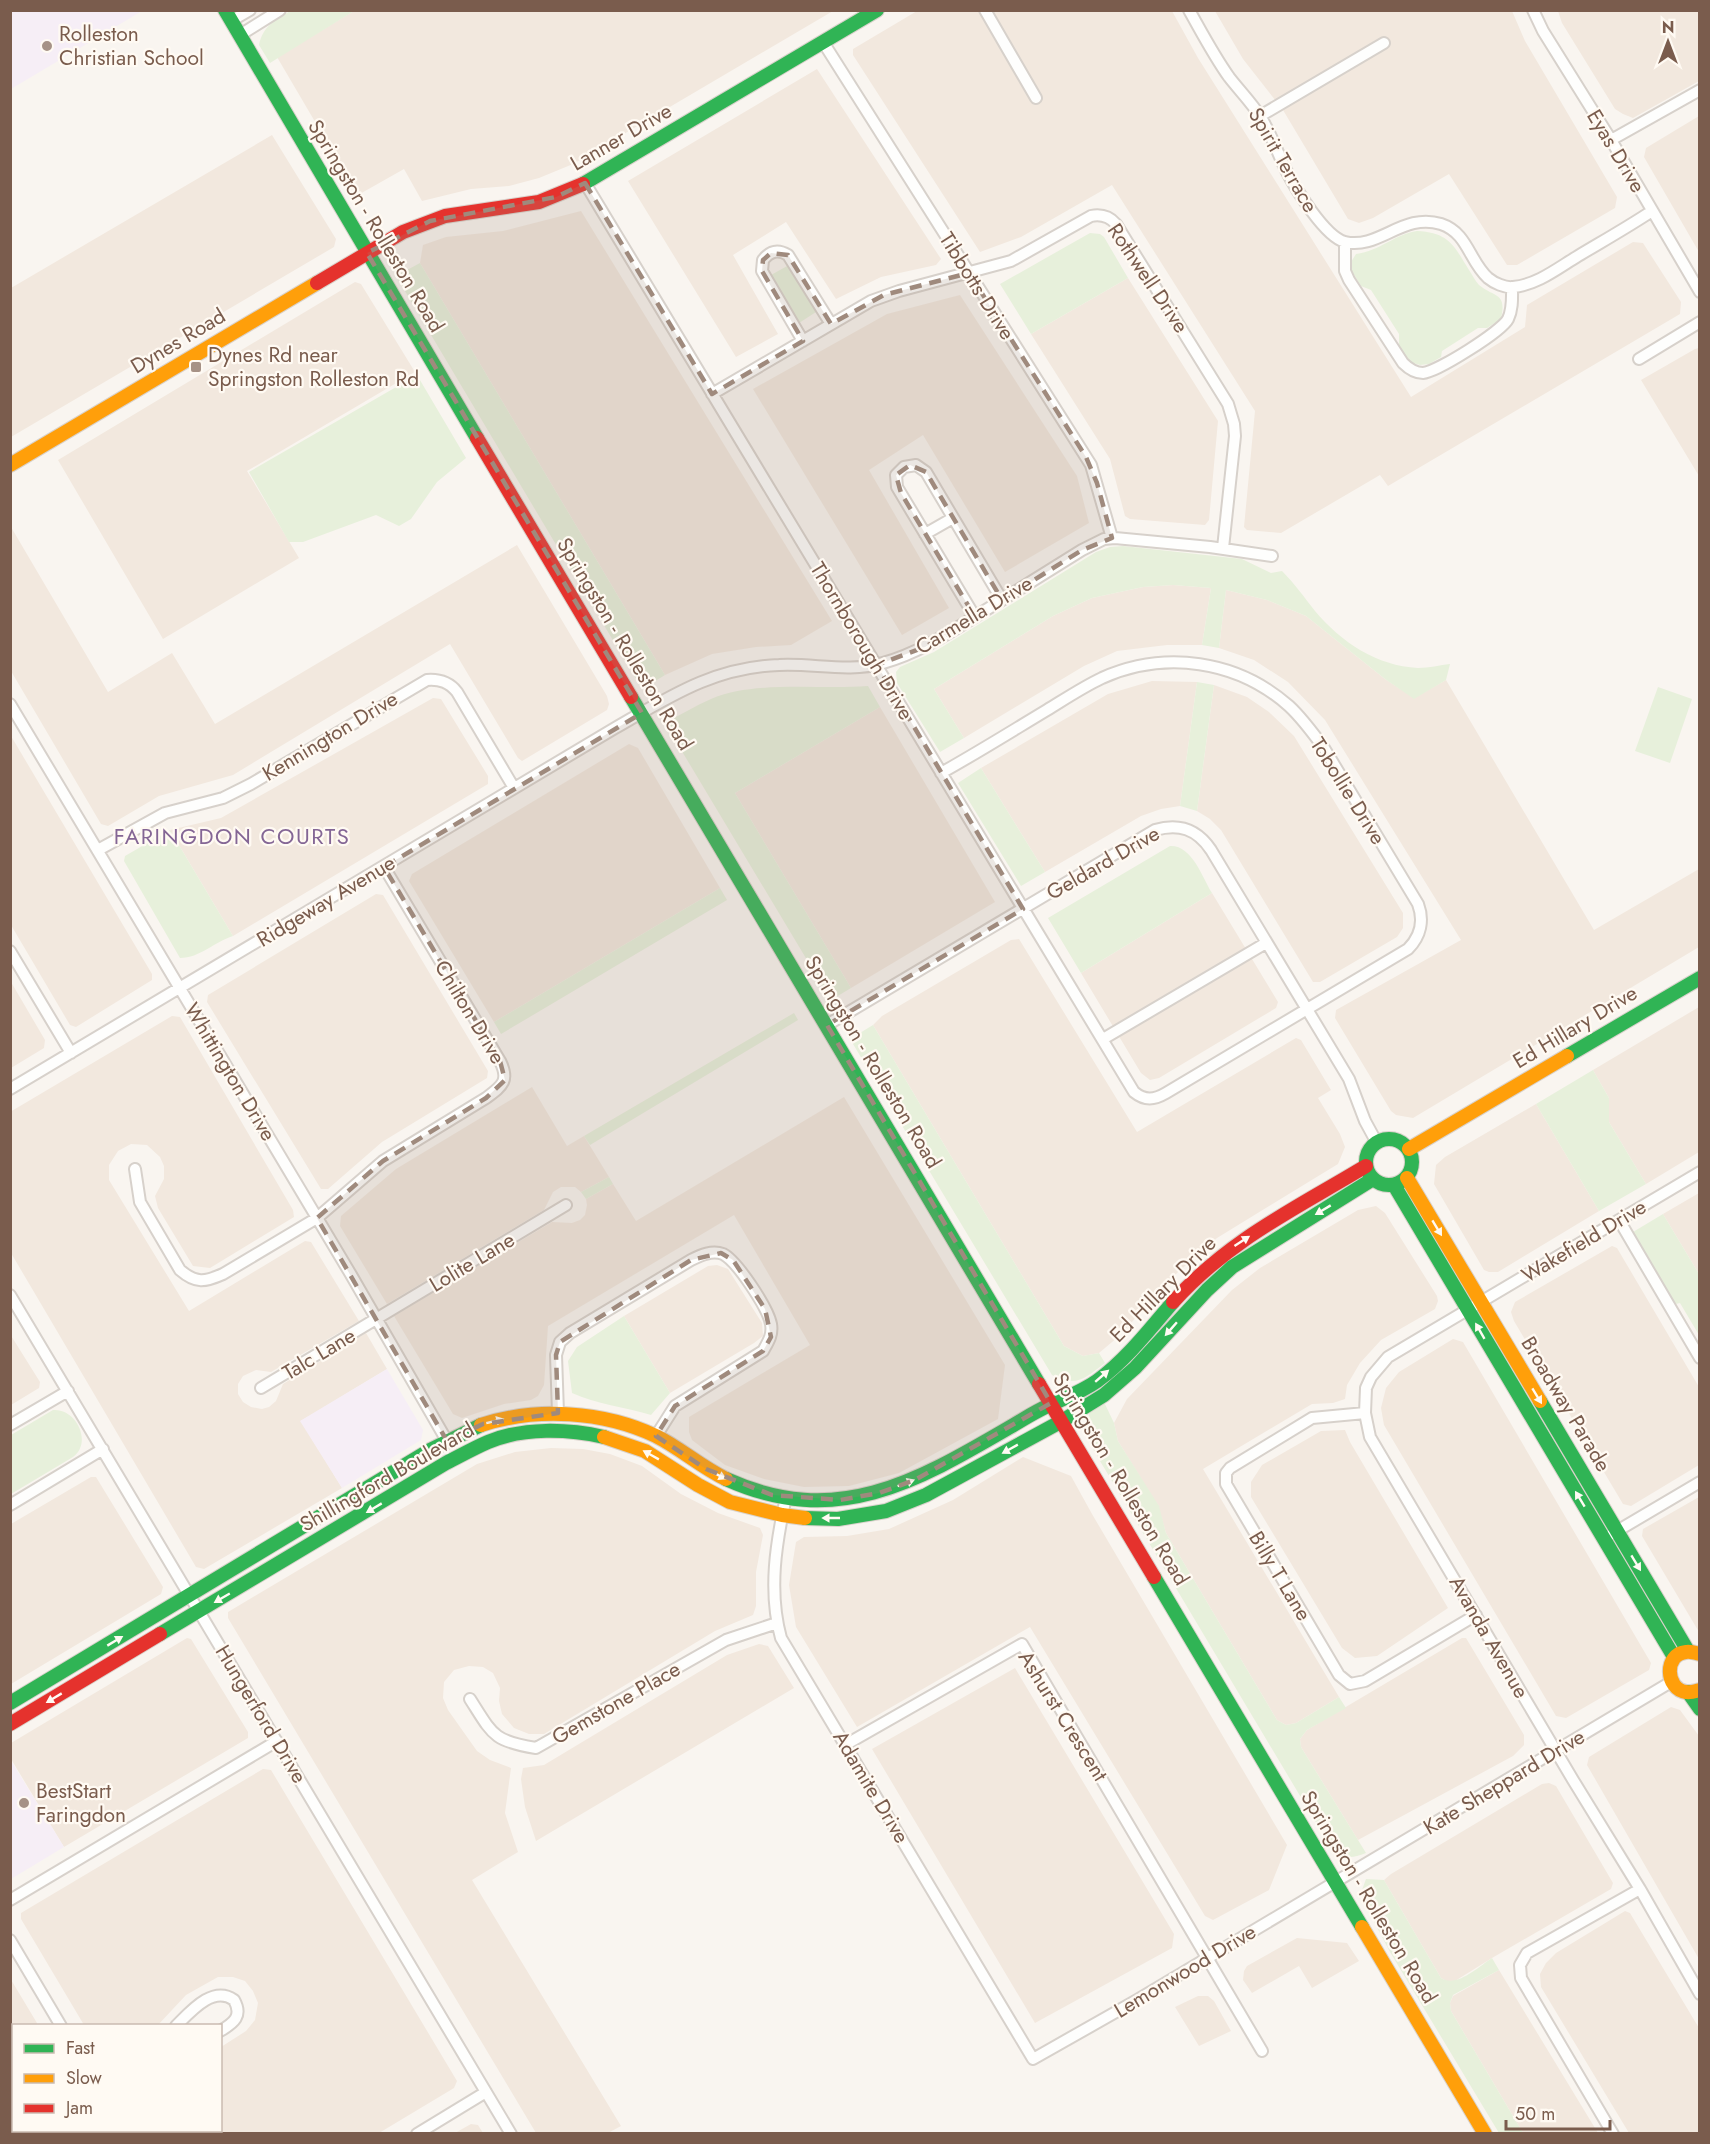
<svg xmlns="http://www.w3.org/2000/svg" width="1710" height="2144" font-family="Jost,sans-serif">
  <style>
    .residential { fill: #f2e8de }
    .education { fill: #f6eef6 }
    .green { fill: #e7f0db }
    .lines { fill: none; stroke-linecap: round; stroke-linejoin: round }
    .street-casing { stroke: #d7d1cb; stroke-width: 14 }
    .fast-casing { stroke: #d9d2cb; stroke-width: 16 }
    .slow-casing { stroke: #d9d2cb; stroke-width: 16 }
    .jam-casing { stroke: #d9d2cb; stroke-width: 16 }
    .street { stroke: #fefefd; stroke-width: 10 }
    .fast { stroke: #30b455; stroke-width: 14 }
    .slow { stroke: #ff9f0a; stroke-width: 14 }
    .jam { stroke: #e5322d; stroke-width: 14 }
    .oneway { fill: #fffaf3 }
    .marked { fill: #9f8a7d; fill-opacity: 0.2; stroke: #9f8a7d; stroke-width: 4.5; stroke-dasharray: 12 8; stroke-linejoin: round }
    .poi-dot { fill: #a69286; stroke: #fffaf3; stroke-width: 2 }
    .labels { text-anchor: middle; stroke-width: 4.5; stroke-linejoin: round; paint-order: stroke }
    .poi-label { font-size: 21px; fill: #7a5c4d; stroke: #fffaf3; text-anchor: start }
    .street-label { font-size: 21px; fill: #7a5c4d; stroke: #fffaf3 }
    .neighbourhood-label { font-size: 22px; letter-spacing: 1.5px; fill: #846695; stroke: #fffaf3 }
  </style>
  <rect width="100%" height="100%" fill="#f9f5f0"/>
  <path class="residential" d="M354,11H833L573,164L539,178L509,186L471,189L422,201L404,169L358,195L277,57Z
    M917,11H1172L1198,58L1411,397L1525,327L1527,305L1633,242L1643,243L1681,302L1680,314L1388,486L1380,475L1281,533L1247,530L1244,527L1255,411L1112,185L1021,237L980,252L853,55V49Z
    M1215,11H1512L1525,41L1617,197L1615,208L1517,265H1507L1449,174L1373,218L1359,223L1348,219L1283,110L1243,59Z
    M1558,11H1699V81L1633,118L1623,114L1615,109L1562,23Z
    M817,69L941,259L936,265L881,277L836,299L786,222L733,255L778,334L736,357L628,181Z
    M1699,116V252L1644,157L1646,148Z
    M272,135L336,239L334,247L11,437V288Z
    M581,211L832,621L791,645L756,647L712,654L665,675L420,263L423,245L446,237L503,231Z
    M1128,278L1218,421L1209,520L1205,525L1130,519L1125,516L1110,459L1031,334Z
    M355,282L361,284L415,372L247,471L299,558L163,639L58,460Z
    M960,295L1077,476L1089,523L1005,572L923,435L869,470L949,608L902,635L753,389L887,314Z
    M1699,348H1700L1699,476L1641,380L1695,349Z
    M11,527L108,692L172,653L215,724L517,545L607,696L609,704L607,710L522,761L518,758L450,644L233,775L159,796L108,826L101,824L11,671Z
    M1173,585L1211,588L1202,645H1167L1117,651L1084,666L964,738L934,689L1053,616L1092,598L1143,587Z
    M1226,590L1267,600L1306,616L1385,679L1414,698L1446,680L1594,930L1699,869V947L1413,1118L1396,1115L1391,1111L1335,1018L1336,1010L1461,940L1325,720L1288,682L1254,660L1219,648Z
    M1152,681L1197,682L1180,806L1161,809L1141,816L1045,872L981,768L1108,694Z
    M1214,685L1247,697L1269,712L1294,736L1403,913V928L1397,937L1320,982H1313L1221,830L1210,819L1197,811Z
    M433,698L441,699L488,776V784L233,936L170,830L221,818Z
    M880,707L995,902L851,988L735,793Z
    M11,736L152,974V980L76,1027L70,1025L11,925Z
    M629,744L638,748L720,888L494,1022L409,881L412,874Z
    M1212,893L1278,1002L1276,1008L1159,1078L1150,1080L1141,1073L1081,973Z
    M376,894L383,895L488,1071L487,1078L382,1142L328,1189H321L207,1002L208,995Z
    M1019,939L1137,1132L1296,1038L1301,1040L1331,1090L1318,1098L1340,1134L1345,1147L1338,1164L1217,1238L1177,1273L1118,1337L1099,1353L1083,1356L1064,1346L873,1025L882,1016L1011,940Z
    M11,982L45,1040L44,1048L11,1068Z
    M1699,1007V1152L1646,1184L1609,1122V1098L1593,1070Z
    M172,1016L180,1017L293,1210L294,1217L210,1268L193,1266L158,1208L155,1196L164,1179V1166L160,1157L147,1145L131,1144L118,1151L109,1165V1180L189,1311L305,1241L311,1242L359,1321L271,1372L256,1370L243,1376L238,1384V1394L243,1402L251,1407L262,1409L269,1407L276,1401L283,1384L366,1333L387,1369L301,1421L342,1488L204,1569L196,1567L11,1253L10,1112Z
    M532,1087L567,1146L584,1136L609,1177L581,1192L575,1187H561L553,1192L544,1210L387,1304L340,1226L341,1216L396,1169Z
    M844,1097L1005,1365L998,1419L899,1473L849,1486L804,1487L764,1479L725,1465L692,1440L689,1432V1417L810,1345L734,1215L548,1326L544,1385L538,1396L531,1400L504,1404L462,1418L453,1414L394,1316L552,1222L572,1223L580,1220L585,1215L587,1205L586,1199L613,1184L636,1221Z
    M1536,1104L1599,1211L1498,1272H1489L1484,1270L1434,1184L1436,1165L1445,1157Z
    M1699,1193V1274L1663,1214Z
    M1376,1206L1385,1213L1437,1296L1438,1301L1435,1309L1381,1340L1360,1363L1347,1385L1345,1399L1333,1403L1312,1404L1203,1469L1339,1697L1296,1723L1286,1725L1277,1720L1166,1533L1158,1506L1118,1441L1114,1423L1127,1399L1232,1290L1260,1268L1358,1210Z
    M1612,1246L1617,1248L1699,1387V1465L1631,1506L1623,1504L1514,1321L1511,1312L1515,1302Z
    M717,1265L728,1269L762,1323L763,1336L754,1343L670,1393L624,1316L708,1266Z
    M10,1334L40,1382L39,1388L11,1405Z
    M1453,1339L1463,1342L1651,1663L1649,1670L1566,1718L1556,1716L1384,1425L1381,1408L1386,1388L1399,1372Z
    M1345,1430L1350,1442L1448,1608L1377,1656L1355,1658L1342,1648L1251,1497V1482L1262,1465L1321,1431Z
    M551,1448L583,1449L610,1454L642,1466L681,1494L718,1513L760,1528L763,1535L756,1572V1606L753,1615L715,1631L544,1734H529L514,1728L502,1714L499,1701L500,1688L493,1673L483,1667L469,1666L454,1670L444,1682L443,1698L448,1710L477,1751L490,1760L511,1768L505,1813L518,1852L472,1880L621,2126L608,2133H536L228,1618V1612L477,1464L515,1452Z
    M1023,1457L1071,1476L1092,1514L1287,1845L1269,1890L1213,1920L1205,1916L1030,1627L857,1727L796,1627L789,1585L796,1542L804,1537L847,1536L889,1529L953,1500Z
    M91,1477H96L163,1587L161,1594L11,1684V1524Z
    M1699,1497V1632L1642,1536L1643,1529Z
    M187,1638L191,1639L248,1732V1738L64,1847L11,1759V1743Z
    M1462,1638H1466L1524,1735V1745L1513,1756L1358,1840L1301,1747L1300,1739L1307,1730Z
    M759,1644L768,1646L794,1688L536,1841L525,1807L521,1779L523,1768L544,1765L727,1655Z
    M1015,1668L1174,1934L1172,1948L1035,2023L872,1749Z
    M1671,1707L1680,1710L1699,1736V1959L1587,1765L1589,1757Z
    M263,1769L271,1770L457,2081L454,2088L379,2133H148L147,2131L220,2130L221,2047L246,2031L255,2020L258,2003L253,1991L245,1981L233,1977H218L186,1995L158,2025H84L21,1919V1913Z
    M1549,1783L1556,1786L1613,1883L1611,1889L1492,1958L1455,1981L1448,1982L1441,1978L1384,1880L1391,1874L1542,1784Z
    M1625,1911L1630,1913L1699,2028V2134L1629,2133L1541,1987L1540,1974L1546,1963L1556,1953Z
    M1297,1938L1347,1943L1359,1961L1312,1988L1299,1966L1252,1993L1243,1980L1244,1971L1247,1966Z
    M1499,1970L1598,2133H1523L1451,2011L1450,2003L1453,1996Z
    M10,1978L37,2023L36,2025L14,2026L13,2044L11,2046Z
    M1198,1996H1208L1214,2001L1231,2031L1199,2046L1175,2007Z
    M471,2124L478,2125L483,2133H455Z"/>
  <path class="education" d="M11,10H142V11L11,89Z
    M387,1369L423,1430L421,1440L342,1488L300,1421Z
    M10,1759L64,1847L11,1879H10Z"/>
  <path class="green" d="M290,11V10L354,11L270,63L259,45C263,26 275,20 290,11Z
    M1417,231C1449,233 1453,244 1469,270C1472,274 1475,281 1479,285C1495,298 1507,292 1501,319L1487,328H1478L1442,351L1441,357L1429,364L1420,365L1410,362L1399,347V334L1371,290L1361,286L1351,270V262L1356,254C1380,251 1395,234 1417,231Z
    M1090,233L1100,234L1104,237L1128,278L1031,334L1000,284Z
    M420,263L665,675L642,689L396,276Z
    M789,265L816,312L799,323L771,275Z
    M417,375L466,458L437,482L411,519L399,526L376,515L303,542H289L249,472Z
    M1123,546L1242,559L1271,573L1282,571C1295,584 1304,597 1315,611C1341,642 1377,666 1418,668C1429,668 1440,665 1450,664L1446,680L1414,699L1385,679L1306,616L1267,600L1226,590L1219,648L1202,645L1211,588L1173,585L1143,587L1092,598L1053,616L934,689L964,738L940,752L897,683L896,672L900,667L934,652L1096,552L1110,547Z
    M1197,682L1214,685L1197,811L1180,806Z
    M868,686L880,707L735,793L851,988L831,1000L665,723C680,715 695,706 711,699C756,680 820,690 868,686Z
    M1658,687L1692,699L1670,763L1635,751Z
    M981,768L1045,872L1021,886L958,783Z
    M170,830L233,936C214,942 200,958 180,958L124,861L125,856Z
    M1170,846C1192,845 1202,877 1212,893L1081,973L1048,918Z
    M720,888L727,900L501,1034L494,1022Z
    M794,1013L798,1020L590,1145L584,1136Z
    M873,1025L1064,1346L1083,1356L1099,1353L1105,1363C1085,1378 1077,1388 1052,1375L850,1039Z
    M1593,1070L1609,1098V1122L1646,1184L1599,1211L1536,1104Z
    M609,1177L613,1184L586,1199L581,1192Z
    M1663,1214L1699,1274V1335L1680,1303L1676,1304C1660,1281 1648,1256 1633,1232Z
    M624,1316L670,1393L651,1415C625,1407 596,1404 572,1393L568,1361L577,1347Z
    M1104,1402L1114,1423L1118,1441L1159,1506L1166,1533L1277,1720L1286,1725L1296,1723L1339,1697L1346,1708L1307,1730L1300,1739L1301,1747L1366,1853C1348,1860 1344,1858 1330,1846L1106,1471C1097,1455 1076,1428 1092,1410C1095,1407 1101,1405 1104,1402Z
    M53,1410C76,1408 93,1442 73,1457L11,1494V1435Z
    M1366,1879L1384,1880L1441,1978C1457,1988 1478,1967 1492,1958L1499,1970L1453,1995L1450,2003L1451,2011L1523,2133H1499L1390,1952L1364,1903L1362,1890Z
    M13,2077L14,2130H105L107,2133H11V2079Z"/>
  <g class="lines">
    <g class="street-casing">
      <path id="street" d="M985,10L1036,98
        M1189,10C1202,33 1214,56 1229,77C1239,90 1251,102 1260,116C1271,133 1277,152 1286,170C1295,188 1325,237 1345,242C1379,250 1403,212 1441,224C1468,233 1469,261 1488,278C1494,283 1505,288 1513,287C1537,285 1558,268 1578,256C1603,241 1628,227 1652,211
        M1533,10L1543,31L1611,140L1700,292
        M231,21L250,10
        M240,35L280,10
        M823,42L1091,465L1112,538
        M1260,116L1384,43
        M1611,140L1700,90
        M585,183L1134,1092C1145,1101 1154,1100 1166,1093L1408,949C1421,936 1424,920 1418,904L1324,748C1313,733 1302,718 1289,706C1237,660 1165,650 1102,678C1083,687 1065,699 1047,710C1012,731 977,753 941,773
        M1345,242V271L1349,280L1403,363C1408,368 1415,373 1423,373C1437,372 1502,331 1508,319C1513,309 1512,297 1512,287
        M803,341L762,271L763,260C770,251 778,249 788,255L831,324
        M1639,359L1700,322
        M712,394L871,301L899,291L1011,261L1091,216C1101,214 1109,216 1116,224L1228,404L1234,424L1235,436L1223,548
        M925,534L953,518
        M975,617L897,487L896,475L904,467L916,465L926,472L1002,600
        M10,704L350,1273L447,1441
        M98,850L165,813L223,798L251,784L427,680C440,679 449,682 457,692L514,788
        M10,951L71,1053
        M827,1025L1155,830C1179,823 1197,829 1211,850L1349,1079L1365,1121L1377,1143
        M1103,1039L1266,943
        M10,1089L615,728C669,697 714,667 779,665C814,663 848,673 883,663C919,653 949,633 981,613C1015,592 1048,571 1082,550L1104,539L1115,538L1210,547L1272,556
        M135,1169L140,1202L180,1270C196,1284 205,1282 223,1274L317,1218L383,1161L486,1098C502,1086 510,1081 500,1061L384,867
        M1700,1172L1388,1357L1371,1377L1366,1388L1365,1413L1370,1437L1573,1780L1640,1889L1700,1994
        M1619,1220L1700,1358
        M10,1295L511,2134
        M261,1388L566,1205
        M558,1413L556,1355L560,1342L570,1333L691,1260C701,1255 712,1250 723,1254C737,1261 768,1308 771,1324C773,1335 768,1342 763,1351L675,1406L656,1436
        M1365,1413L1312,1418L1230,1468L1226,1473V1484L1339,1675L1350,1684L1365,1681L1476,1615
        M10,1425L68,1391
        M786,1497C776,1543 768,1591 781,1638L1033,2059L1137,2000L1671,1682
        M10,1505L103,1449
        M1612,1534L1700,1482
        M470,1699C493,1735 493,1741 536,1748L726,1640L777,1623
        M845,1745L1022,1644L1262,2051
        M10,1900L277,1741
        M10,1940L61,2026
        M176,2026C191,2011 213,1985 234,2000C243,2016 234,2023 220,2031
        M10,2065L14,2063
        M123,2130L125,2134
        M417,2134L486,2092
        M1613,2134L1521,1978L1520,1965L1527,1953L1640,1889"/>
    </g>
    <g class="fast-casing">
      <path id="fast" d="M225,10L477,438
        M583,184L877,10
        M631,697L1039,1384
        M1567,1056L1700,978
        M1366 1162a23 23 0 1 1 46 0a23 23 0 1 1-46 0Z
        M1394,1185L1674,1657
        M1540,1401L1688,1651
        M726,1479C837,1529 916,1482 1012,1426C1025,1418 1038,1410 1052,1404C1067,1397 1083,1391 1097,1381C1126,1360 1150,1329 1173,1302
        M805,1518L838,1519L886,1511L926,1495L1062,1421L1104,1395L1135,1368L1207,1290L1232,1267L1373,1179
        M1154,1577L1362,1927
        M160,1634L446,1463C460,1456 474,1448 488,1442C524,1427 568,1429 604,1437
        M1688,1692L1700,1709
        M10,1703L430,1450L481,1425"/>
    </g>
    <g class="slow-casing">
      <path id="slow" d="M10,465L317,283
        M1409,1149L1567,1056
        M1407,1178L1540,1401
        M481,1425C537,1407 603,1411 656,1436C680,1448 701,1467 726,1479
        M604,1437L645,1451L698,1485L730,1502L782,1515L805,1518
        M1700,1654C1696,1653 1690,1651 1686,1652C1664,1654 1665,1689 1686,1692C1690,1693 1696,1691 1700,1690
        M1362,1927L1485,2134"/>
    </g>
    <g class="jam-casing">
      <path id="jam" d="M317,283L403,232L445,216L539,202L583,184
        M477,438L631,697
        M1173,1302C1230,1239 1295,1209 1366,1166
        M1039,1384L1154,1577
        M10,1724L160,1634"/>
    </g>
    <use href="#street" class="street"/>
    <use href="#fast" class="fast"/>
    <use href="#slow" class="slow"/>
    <use href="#jam" class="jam"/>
  </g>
  <defs><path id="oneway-solid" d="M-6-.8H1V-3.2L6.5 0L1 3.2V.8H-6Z" transform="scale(1.5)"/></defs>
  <g class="oneway">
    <use href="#oneway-solid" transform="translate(1323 1210) rotate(149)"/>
    <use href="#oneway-solid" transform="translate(1437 1228) rotate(59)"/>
    <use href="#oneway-solid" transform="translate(1242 1241) rotate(-33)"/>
    <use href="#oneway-solid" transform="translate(1171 1329) rotate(131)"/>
    <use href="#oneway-solid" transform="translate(1480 1331) rotate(-120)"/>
    <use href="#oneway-solid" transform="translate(1102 1376) rotate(-41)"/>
    <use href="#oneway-solid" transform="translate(1537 1396) rotate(59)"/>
    <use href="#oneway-solid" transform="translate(495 1421) rotate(-14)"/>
    <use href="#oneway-solid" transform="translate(1010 1449) rotate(151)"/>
    <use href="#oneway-solid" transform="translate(651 1455) rotate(-151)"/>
    <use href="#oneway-solid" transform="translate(718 1475) rotate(26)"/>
    <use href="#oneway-solid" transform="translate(906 1483) rotate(-21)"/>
    <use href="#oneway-solid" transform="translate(1580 1499) rotate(-121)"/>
    <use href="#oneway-solid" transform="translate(374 1508) rotate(149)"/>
    <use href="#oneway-solid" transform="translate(831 1518) rotate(-180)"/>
    <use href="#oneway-solid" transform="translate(1636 1563) rotate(59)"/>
    <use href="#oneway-solid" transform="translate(222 1598) rotate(150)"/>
    <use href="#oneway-solid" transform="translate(115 1641) rotate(-31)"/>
    <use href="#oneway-solid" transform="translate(54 1698) rotate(149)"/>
  </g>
  <path class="marked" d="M585,183L712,394L803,341L762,271L763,260L771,253L788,255L831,324L884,295L969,273L1086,457L1097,483L1112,538L1082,550L1002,600L926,472L910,465L896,475L901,493L975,617L925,647L877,665L1023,909L827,1025L1051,1403L915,1480L879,1493L840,1500L772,1495L706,1469L656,1436L675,1406L763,1351L771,1337L765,1309L733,1260L721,1253L691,1260L560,1342L556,1355L558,1413L483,1424L447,1441L317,1218L383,1161L486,1098L505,1080L500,1061L384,867L642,713L367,253L430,221L556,197Z"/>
  <g class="poi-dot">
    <circle cx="47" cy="46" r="6"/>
    <rect x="190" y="361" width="12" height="12" rx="3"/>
    <circle cx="24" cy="1803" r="6"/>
  </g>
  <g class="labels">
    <g class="poi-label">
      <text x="59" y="41">Rolleston<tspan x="59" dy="24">Christian School</tspan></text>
      <text x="208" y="362">Dynes Rd near<tspan x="208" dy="24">Springston Rolleston Rd</tspan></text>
      <text x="36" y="1798">BestStart<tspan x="36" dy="24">Faringdon</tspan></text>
    </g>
    <g class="street-label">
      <text transform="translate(621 137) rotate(-30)" y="7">Lanner Drive</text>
      <text transform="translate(1616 151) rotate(59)" y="7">Eyas Drive</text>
      <text transform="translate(1283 160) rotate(60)" y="7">Spirit Terrace</text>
      <text transform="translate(376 226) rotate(59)" y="7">Springston - Rolleston Road</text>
      <text transform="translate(1148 278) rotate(56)" y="7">Rothwell Drive</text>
      <text transform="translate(977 286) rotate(58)" y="7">Tibbotts Drive</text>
      <text transform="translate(178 341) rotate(-31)" y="7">Dynes Road</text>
      <text transform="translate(974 615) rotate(-31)" y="7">Carmella Drive</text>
      <text transform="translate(862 641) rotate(59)" y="7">Thornborough Drive</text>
      <text transform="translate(625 644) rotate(59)" y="7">Springston - Rolleston Road</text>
      <text transform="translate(330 736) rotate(-31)" y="7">Kennington Drive</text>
      <text transform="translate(1348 791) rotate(58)" y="7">Tobollie Drive</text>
      <text transform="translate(1103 863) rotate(-30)" y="7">Geldard Drive</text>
      <text transform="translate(326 901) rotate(-31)" y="7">Ridgeway Avenue</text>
      <text transform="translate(470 1012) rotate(59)" y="7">Chilton Drive</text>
      <text transform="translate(1575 1027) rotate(-31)" y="7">Ed Hillary Drive</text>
      <text transform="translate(873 1062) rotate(59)" y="7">Springston - Rolleston Road</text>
      <text transform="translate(230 1072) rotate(59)" y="7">Whittington Drive</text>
      <text transform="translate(1584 1241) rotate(-31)" y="7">Wakefield Drive</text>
      <text transform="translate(472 1262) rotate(-31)" y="7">Lolite Lane</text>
      <text transform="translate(1163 1289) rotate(-45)" y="7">Ed Hillary Drive</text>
      <text transform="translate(319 1354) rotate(-31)" y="7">Talc Lane</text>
      <text transform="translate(1566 1404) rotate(59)" y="7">Broadway Parade</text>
      <text transform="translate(387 1477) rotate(-30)" y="7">Shillingford Boulevard</text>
      <text transform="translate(1121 1479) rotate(59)" y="7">Springston - Rolleston Road</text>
      <text transform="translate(1280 1576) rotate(59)" y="7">Billy T Lane</text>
      <text transform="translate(1489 1637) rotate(60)" y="7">Avanda Avenue</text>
      <text transform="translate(616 1703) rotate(-30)" y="7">Gemstone Place</text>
      <text transform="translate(261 1714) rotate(59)" y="7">Hungerford Drive</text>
      <text transform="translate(1063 1716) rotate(58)" y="7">Ashurst Crescent</text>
      <text transform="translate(1504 1782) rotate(-31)" y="7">Kate Sheppard Drive</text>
      <text transform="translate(871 1787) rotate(59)" y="7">Adamite Drive</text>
      <text transform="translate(1369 1897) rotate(59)" y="7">Springston - Rolleston Road</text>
      <text transform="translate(1185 1971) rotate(-31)" y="7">Lemonwood Drive</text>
    </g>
    <g class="neighbourhood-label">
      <text x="232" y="844">FARINGDON COURTS</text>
    </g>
  </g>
  <rect width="1710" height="2144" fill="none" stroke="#7a5c4d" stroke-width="24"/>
  <rect x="12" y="2024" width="210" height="108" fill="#fffaf3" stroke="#cabbb1" stroke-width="1.5"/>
  <rect x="24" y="2044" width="30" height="9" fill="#30b455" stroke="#cabbb1" stroke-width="1.5"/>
  <text x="66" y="2054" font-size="18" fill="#7a5c4d">Fast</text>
  <rect x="24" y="2074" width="30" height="9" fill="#ff9f0a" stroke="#cabbb1" stroke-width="1.5"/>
  <text x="66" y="2084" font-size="18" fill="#7a5c4d">Slow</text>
  <rect x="24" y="2104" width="30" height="9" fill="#e5322d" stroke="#cabbb1" stroke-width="1.5"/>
  <text x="66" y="2114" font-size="18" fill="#7a5c4d">Jam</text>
  <g transform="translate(1668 42)" stroke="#fffaf3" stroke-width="4.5" paint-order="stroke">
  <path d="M0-4.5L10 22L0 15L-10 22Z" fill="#7a5c4d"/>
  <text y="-9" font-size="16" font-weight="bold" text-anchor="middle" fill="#7a5c4d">N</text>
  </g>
  <path d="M1506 2120v9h104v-9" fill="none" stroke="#7a5c4d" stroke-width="3"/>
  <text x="1515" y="2120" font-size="18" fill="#7a5c4d" stroke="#fffaf3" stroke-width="4.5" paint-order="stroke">50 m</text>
</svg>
